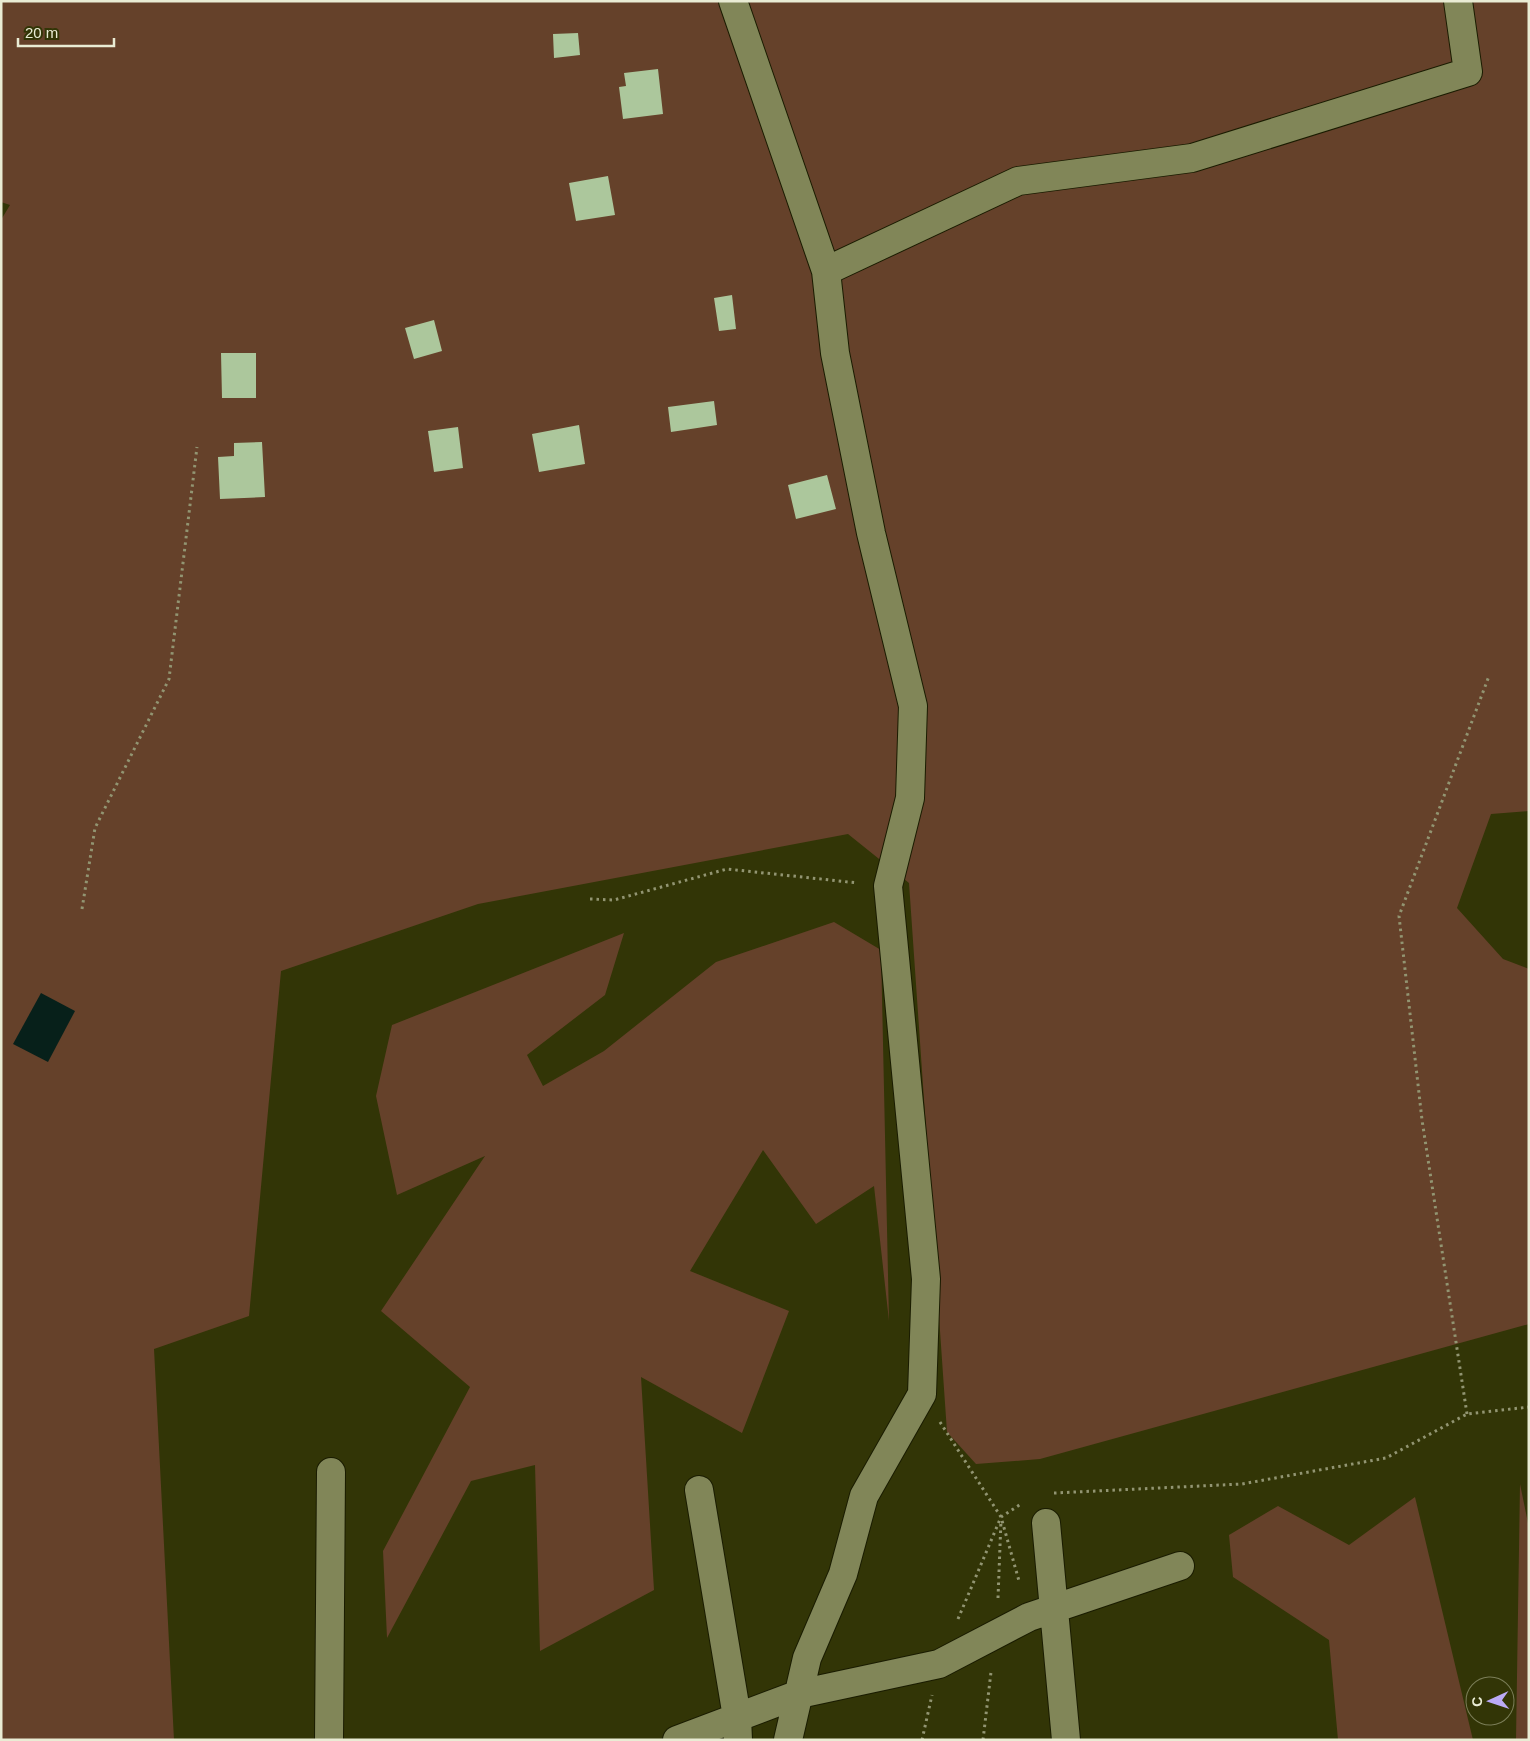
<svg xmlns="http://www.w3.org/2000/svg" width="1530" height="1741" font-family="Helvetica,sans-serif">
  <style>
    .green { fill: #65412a }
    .water { fill: #07201a }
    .building { fill: #acc79c }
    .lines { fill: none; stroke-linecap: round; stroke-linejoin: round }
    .minor-casing { stroke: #1a1c00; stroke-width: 30 }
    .path { stroke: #929572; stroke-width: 3; stroke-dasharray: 2.5 4; stroke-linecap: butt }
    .minor { stroke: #818658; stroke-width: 28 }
  </style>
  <rect width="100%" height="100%" fill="#323506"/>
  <path class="green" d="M1,1H1529V811L1491,814L1457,908L1503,959L1529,969V1324L1040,1459L976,1464L947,1432L909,883L848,834L478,904L281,971L249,1316L154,1349L174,1740H1V220L10,205L1,202Z
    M834,922L881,950L889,1321L874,1186L816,1224L763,1150L690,1271L789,1311L742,1433L641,1377L654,1590L540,1651L535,1465L471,1481L387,1638L383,1551L470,1387L381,1311L485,1156L397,1195L376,1096L392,1025L624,933L605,995L527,1055L543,1086L604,1051L716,962Z
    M1520,1484L1529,1528V1740H1516Z
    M1415,1497L1473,1740H1338L1329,1640L1233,1577L1229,1535L1278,1506L1349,1545Z"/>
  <path class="water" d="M41,993L75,1011L48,1062L13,1044Z"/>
  <path class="building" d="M578,33L580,55L554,58L553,34Z
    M658,69L663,114L623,119L619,87L626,86L624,73Z
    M608,176L615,215L576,221L569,183Z
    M732,295L736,329L719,331L714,298Z
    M434,320L442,351L414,359L405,328Z
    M221,353H256V398H222Z
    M714,401L717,425L671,432L668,407Z
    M579,425L585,464L539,472L532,434Z
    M458,427L463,468L434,472L428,431Z
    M262,442L265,497L220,499L218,457L234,456V443Z
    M827,475L836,509L796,519L788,485Z"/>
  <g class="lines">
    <g class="minor-casing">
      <path id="minor" d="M733,1L826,271L835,353L871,533L913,706L910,798L888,886L926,1279L922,1394L864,1496L843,1574L807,1658L788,1740
        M826,271L1018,181L1192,158L1468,72L1458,1
        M699,1490L737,1717L738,1740
        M1046,1523L1066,1740
        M329,1740L331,1472
        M677,1740L799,1694L939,1664L1029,1617L1180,1566"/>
    </g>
    <path class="path" d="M590,899L614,900L727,869L858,883
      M82,909L95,828L169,679L197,447
      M1467,1414L1422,1120L1399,916L1489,676
      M940,1422L1001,1517L1019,1581
      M1054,1493L1242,1484L1386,1458L1467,1414L1529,1407
      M998,1598L1001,1520
      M958,1619L1001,1517L1021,1504
      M922,1740L932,1695
      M983,1740L991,1672"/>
    <use href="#minor" class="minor"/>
  </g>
  <rect width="1530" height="1741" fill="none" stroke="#e9ecd4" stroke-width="5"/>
  <g transform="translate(1490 1701) rotate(267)"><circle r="24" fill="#323506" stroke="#7b7e58"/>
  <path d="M0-4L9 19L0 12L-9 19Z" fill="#bbaaf6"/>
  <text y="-8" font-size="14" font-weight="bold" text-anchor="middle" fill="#e9ecd4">С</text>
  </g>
  <path d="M18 38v8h96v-8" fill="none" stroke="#e9ecd4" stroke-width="2.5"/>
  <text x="25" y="38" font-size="15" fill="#e9ecd4" stroke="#323506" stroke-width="4" paint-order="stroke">20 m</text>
</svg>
